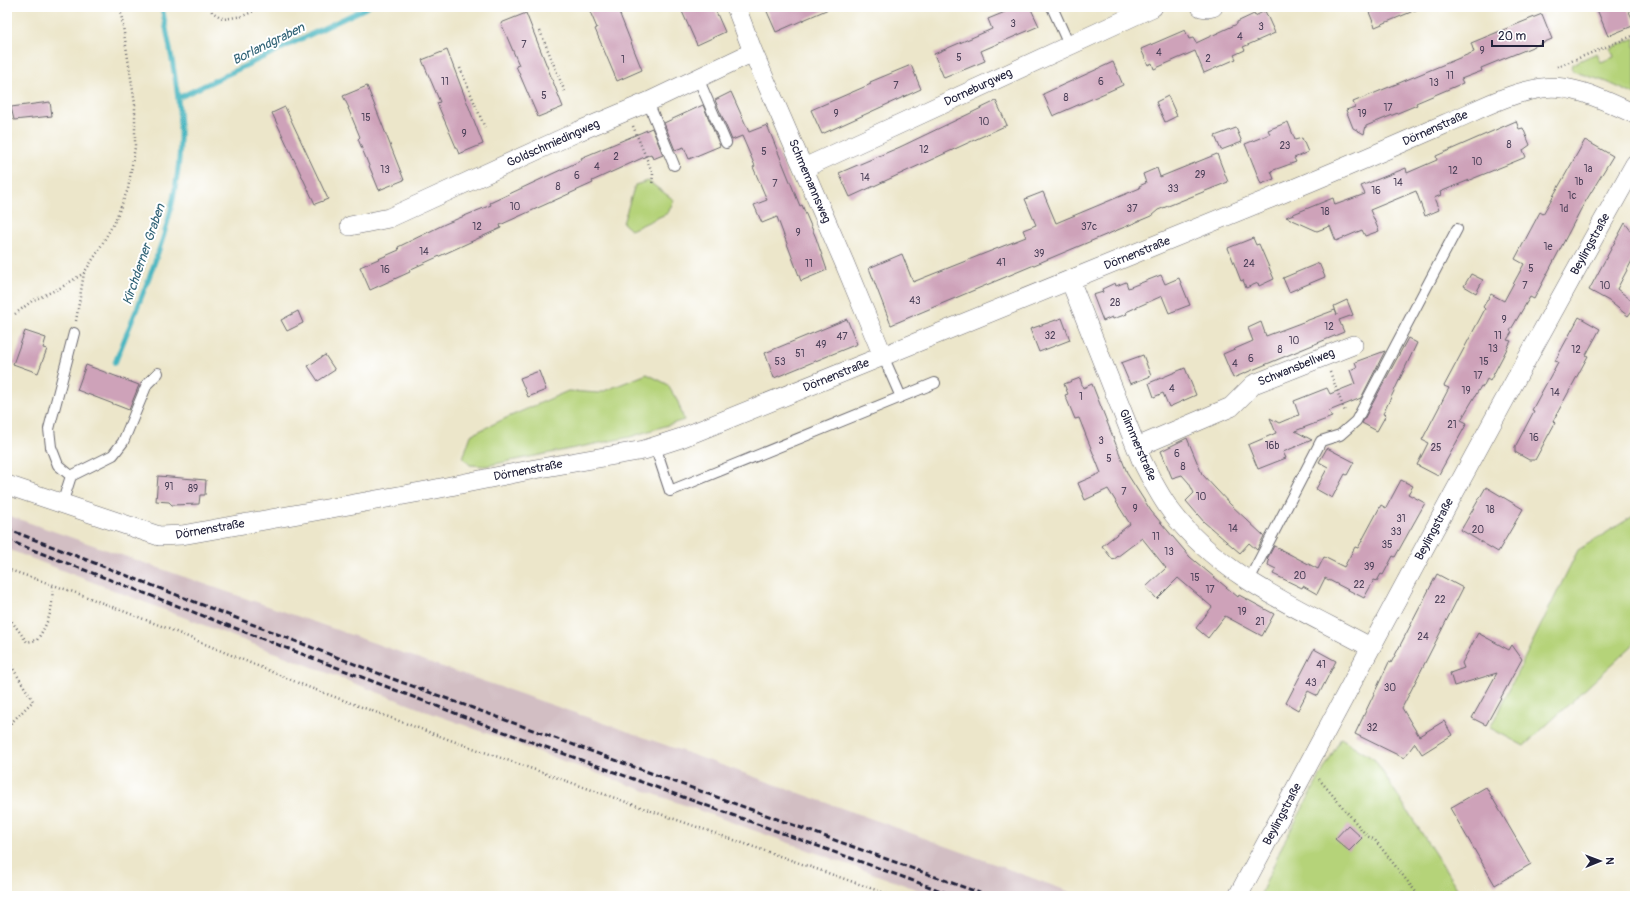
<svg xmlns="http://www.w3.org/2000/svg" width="1642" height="903" font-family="Pangolin,sans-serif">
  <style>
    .industrial { fill: #d2bec3 }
    .green { fill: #b5d379; stroke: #6c7a5a }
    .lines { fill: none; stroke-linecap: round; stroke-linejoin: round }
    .stream { stroke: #46b5c0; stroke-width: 5 }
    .building { fill: #cea2b9 }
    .service-casing { stroke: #69676d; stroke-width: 12 }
    .minor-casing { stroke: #69676d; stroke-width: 20 }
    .path { stroke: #69676d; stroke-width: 2.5; stroke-dasharray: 1 3; stroke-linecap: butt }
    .service { stroke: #fff; stroke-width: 10 }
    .minor { stroke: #fff; stroke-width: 19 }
    .rail { stroke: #22223b; stroke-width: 3; stroke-dasharray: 6 3; stroke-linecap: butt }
    .labels { text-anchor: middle; stroke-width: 4; stroke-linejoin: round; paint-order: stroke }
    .number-label { font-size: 10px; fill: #4d425a }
    .street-label { font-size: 12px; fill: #22223b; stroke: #fff }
    .water-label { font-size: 13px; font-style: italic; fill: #326477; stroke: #fff }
  </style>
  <rect width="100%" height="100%" fill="#fff"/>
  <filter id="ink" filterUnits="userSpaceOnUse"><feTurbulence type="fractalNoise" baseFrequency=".025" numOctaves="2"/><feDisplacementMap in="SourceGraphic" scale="8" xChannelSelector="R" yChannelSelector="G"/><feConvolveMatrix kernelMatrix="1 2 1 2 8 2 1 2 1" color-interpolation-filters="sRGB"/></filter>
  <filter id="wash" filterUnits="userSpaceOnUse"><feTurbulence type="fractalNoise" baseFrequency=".012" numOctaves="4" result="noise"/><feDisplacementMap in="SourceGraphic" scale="16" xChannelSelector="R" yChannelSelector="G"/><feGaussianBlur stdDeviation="0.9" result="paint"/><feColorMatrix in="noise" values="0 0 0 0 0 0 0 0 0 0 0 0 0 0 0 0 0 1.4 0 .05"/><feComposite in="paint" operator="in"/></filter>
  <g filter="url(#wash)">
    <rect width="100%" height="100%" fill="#ece6ca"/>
    <path class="industrial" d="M7,515L615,727L889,825L1081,896H935L431,713L7,549Z"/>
    <path class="green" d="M1635,38V95L1607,82L1575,72L1571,69L1572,64L1597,53L1601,62L1614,57L1611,48Z
      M648,181L674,200L668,213L631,230L623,223L635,185Z
      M647,374L667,384L678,402L684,420L630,437L485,466L470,465L463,458L471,435L506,418L568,391L599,393Z
      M1635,515V643L1524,746L1490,728L1578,550Z
      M1341,738L1375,760L1462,896H1260L1282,846Z"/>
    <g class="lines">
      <path class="stream" d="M178,98L368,7
        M115,363C143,291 179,219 180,140C181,95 170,51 162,7"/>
    </g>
    <g id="blocks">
      <path class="building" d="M588,7H617L642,70L617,81L595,29L597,28Z
        M680,7H714L725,32L697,45Z
        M765,7H833L776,32Z
        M1017,7H1030L1039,26L981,51L985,61L944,78L934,54L992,29L988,19Z
        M1367,7H1423L1375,27Z
        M1596,7H1627L1635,25L1608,36Z
        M1265,11L1275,33L1243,47L1245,50L1234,55L1236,59L1204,73L1195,51L1154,69L1152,63L1148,65L1141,49L1185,30L1189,39L1193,38L1196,43L1237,24V22L1254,14L1255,16Z
        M526,13L563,107L538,117L516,66L519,65L501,23Z
        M1542,14L1552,39L1481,68L1482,71L1461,79L1463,83L1416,103L1417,105L1366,126L1364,134L1353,128L1346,110L1355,107L1353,102L1474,52L1471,43Z
        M447,50L483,144L459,154L437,103L440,102L422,60Z
        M1113,62L1123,85L1053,116L1043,94Z
        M911,65L921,89L822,134L811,110L871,84L870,82Z
        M367,86L404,180L379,190L358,139L360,137L348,108H349L343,96Z
        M731,92L749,132L767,125L800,206L802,205L816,238L827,270L801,281L777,217L762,223L754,205L767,200L753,167L755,166L742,136L732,140L715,100Z
        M1168,96L1177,116L1165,122L1156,102Z
        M996,101L1007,125L850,197L839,173L900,147Z
        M50,102L52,116L14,120L11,107Z
        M703,105L720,146L689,159L684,147L675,150L664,123Z
        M285,107L328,199L315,204L272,113Z
        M1516,121L1519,129L1523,128L1530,145L1523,150L1526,157L1440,192L1441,195L1434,198L1439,210L1425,216L1416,191L1370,210L1379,231L1365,236L1362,230L1336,241L1330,226L1317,231L1286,217L1333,198L1335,205L1365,194L1361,186L1406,168L1407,173L1437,160L1436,156Z
        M1288,122L1295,140L1302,138L1308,152L1294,158L1296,162L1271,171L1274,179L1261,184L1245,144L1270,134L1268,130Z
        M652,128L663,155L653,159L651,154L592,181L593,183L500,225L501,228L409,270L410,272L370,290L360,267L399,250L398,247L445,224L491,205L490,203L582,160L581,158Z
        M1236,128L1242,142L1221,150L1215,136Z
        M1585,140L1613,156L1581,209L1534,299L1530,297L1510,331L1512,332L1507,340L1511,341L1490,381L1487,379L1483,387L1481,386L1461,420L1467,423L1438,476L1417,465L1428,443L1422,440L1449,388L1444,386L1485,309L1483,307L1491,294L1504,301L1524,264L1515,259L1540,212L1543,214Z
        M1217,154L1228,182L1158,210L1151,216L1108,234L891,325L869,268L902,254L913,282L1026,237L1023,230L1036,225L1025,199L1043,192L1056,223L1140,188L1139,186L1146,183L1143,174L1157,168L1160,177Z
        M1625,223L1635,236V255L1617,289L1635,303V307L1628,316L1609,301L1589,290Z
        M1253,238L1256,245L1259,244L1274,279L1259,286L1258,283L1246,288L1243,280L1241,281L1228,248Z
        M1319,263L1325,277L1289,292L1283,278Z
        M1471,274L1483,280L1476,293L1464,286Z
        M1161,275L1165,284L1179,278L1190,305L1169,313L1162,296L1126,312L1127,314L1113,319L1112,317L1103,321L1093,295L1103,292L1102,289L1115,283L1116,286L1126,282L1128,288Z
        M1347,300L1353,315L1339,320L1344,332L1233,378L1223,354L1253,341L1248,328L1261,322L1266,336L1335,310L1337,315L1334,306Z
        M298,311L303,323L287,331L281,320Z
        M1579,317L1600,329L1586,355L1588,356L1553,421L1555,423L1535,460H1529L1515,452V447L1534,411L1532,410L1558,362L1555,361Z
        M1062,318L1070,340L1039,352L1030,329Z
        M847,319L857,344L774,378L765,353Z
        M25,331L46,338L43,348L47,349L38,373L13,364Z
        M1408,338L1417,343L1383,414L1386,415L1377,431L1362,423Z
        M1385,351L1361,398L1329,411L1332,417L1295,431L1312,440L1283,452L1286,458L1258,469L1248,445L1276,433L1270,418L1279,423L1286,420L1299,415L1294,401L1327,388L1330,394L1355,384L1350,370L1357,367L1355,362Z
        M325,355L335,370L318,381L308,366Z
        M1143,355L1151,376L1130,384L1121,363Z
        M86,365L139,385L129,410L77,390Z
        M1185,368L1196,395L1169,407L1163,393L1154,397L1149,383Z
        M539,371L546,390L528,397L520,378Z
        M1080,378L1083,388L1092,384L1128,475L1151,511L1190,557L1238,597L1239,595L1274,614L1262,636L1225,616L1208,638L1196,628L1212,607L1178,578L1157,599L1146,587L1166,568L1142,538L1113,560L1102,546L1130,524L1108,489L1085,500L1078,483L1101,473L1079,418L1075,419L1065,395L1068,394L1064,384Z
        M1187,438L1202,474L1230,504L1264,536L1257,550L1249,543L1240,553L1204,522L1186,501L1194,493L1189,483L1182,475L1172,478L1161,451Z
        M1327,448L1354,462L1347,475L1345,474L1332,498L1316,489L1328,467L1319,462Z
        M158,476L206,480L205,495H200L199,504L172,505L169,502L156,501Z
        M1401,480L1413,486L1408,494L1425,503L1395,557L1393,556L1383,575L1381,574L1377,581L1374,580L1364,598L1325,578L1317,594L1303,586L1302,588L1273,574L1276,569L1268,565L1269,561L1267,559L1274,546L1318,569L1324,557L1344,567L1355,547L1358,548L1381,505L1386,508Z
        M1486,487L1523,509L1498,552L1461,530Z
        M1437,574L1463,588L1402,708L1419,736L1444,721L1452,735L1422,754L1415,743L1404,758L1355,734L1389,662L1391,663Z
        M1478,633L1509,650L1512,645L1522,659L1486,725L1472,718L1497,673L1454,686L1450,673L1464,668L1462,663Z
        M1314,649L1336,661L1318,696L1308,691L1298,710L1286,703Z
        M1486,787L1531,864L1495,885L1450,808Z
        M1348,825L1362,838L1349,851L1335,839Z"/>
    </g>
  </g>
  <g filter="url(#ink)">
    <use href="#blocks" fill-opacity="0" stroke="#69676d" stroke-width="1"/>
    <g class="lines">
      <g class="service-casing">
        <path id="service" d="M1052,7L1069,45
          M698,78L726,143
          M648,102L674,165
          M883,356L901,397
          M655,446L670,491L935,383
          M71,476L58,465L51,447L49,429L74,333
          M62,504L71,476L113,455L123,442L147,384L158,373
          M1249,580L1321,441L1340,435L1356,421L1457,229"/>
      </g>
      <g class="minor-casing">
        <path id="minor" d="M736,7L753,52L844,262L883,356
          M1201,7L1208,8L1213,7
          M804,168L1153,7
          M350,226L389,218L579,131L648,102L753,52
          M1070,280L1141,459C1150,477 1159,495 1171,511C1219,576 1302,610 1370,647
          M1137,447L1231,407L1254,384L1353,345
          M7,485L159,536L182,535L426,491L535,469L644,450L681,438C885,355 1089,273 1293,189C1344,168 1395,146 1445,124C1476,111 1508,93 1542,88C1573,83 1607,102 1635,114
          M1238,896C1369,651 1499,406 1635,164"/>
      </g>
      <path class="path" d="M211,7L212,12L224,19L243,16L262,7
        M540,31L565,92
        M1557,67L1635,35
        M460,68L485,128
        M633,126L653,174L652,185
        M15,314L32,301L62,287L84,273L97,253L115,221L128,189L135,147V104L120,7
        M76,321L84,273
        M1330,372L1345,412
        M7,569L82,595L164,627L308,687L453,741L893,896
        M7,615L27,642L37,640C49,622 54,607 52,586
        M7,659L33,701L7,727
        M1319,779L1367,836L1375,840L1419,896"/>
      <use href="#service" class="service"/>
      <use href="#minor" class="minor"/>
      <path class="rail" d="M7,529L393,679L988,896
        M7,540L496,729L955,896"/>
    </g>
  </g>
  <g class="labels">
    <g class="number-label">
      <text x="1013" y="27">3</text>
      <text x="1261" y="30">3</text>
      <text x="1240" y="40">4</text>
      <text x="524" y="48">7</text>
      <text x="1482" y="54">9</text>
      <text x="1159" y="56">4</text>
      <text x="959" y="61">5</text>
      <text x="1208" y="62">2</text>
      <text x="623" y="63">1</text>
      <text x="1450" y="79">11</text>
      <text x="445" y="85">11</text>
      <text x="1101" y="85">6</text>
      <text x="1434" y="86">13</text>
      <text x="896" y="89">7</text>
      <text x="544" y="99">5</text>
      <text x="1066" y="101">8</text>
      <text x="1388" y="111">17</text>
      <text x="836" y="117">9</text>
      <text x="1362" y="117">19</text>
      <text x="366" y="121">15</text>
      <text x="984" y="125">10</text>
      <text x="464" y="137">9</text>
      <text x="1509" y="148">8</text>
      <text x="1285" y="149">23</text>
      <text x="924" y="153">12</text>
      <text x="764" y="155">5</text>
      <text x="616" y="160">2</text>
      <text x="1477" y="165">10</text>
      <text x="597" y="170">4</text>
      <text x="1588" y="172">1a</text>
      <text x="385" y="173">13</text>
      <text x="1453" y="174">12</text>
      <text x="1200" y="178">29</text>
      <text x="577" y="179">6</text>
      <text x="865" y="181">14</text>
      <text x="1579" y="185">1b</text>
      <text x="1398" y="186">14</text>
      <text x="775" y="187">7</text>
      <text x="558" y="190">8</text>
      <text x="1173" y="192">33</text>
      <text x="1376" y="194">16</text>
      <text x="1572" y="199">1c</text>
      <text x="515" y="210">10</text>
      <text x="1132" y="212">37</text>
      <text x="1564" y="212">1d</text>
      <text x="1325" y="215">18</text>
      <text x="477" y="230">12</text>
      <text x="1089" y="230">37c</text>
      <text x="798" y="236">9</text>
      <text x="1548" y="250">1e</text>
      <text x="424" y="255">14</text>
      <text x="1039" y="257">39</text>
      <text x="1001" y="266">41</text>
      <text x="809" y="267">11</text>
      <text x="1249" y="267">24</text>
      <text x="1531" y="272">5</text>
      <text x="385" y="273">16</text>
      <text x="1525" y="289">7</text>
      <text x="1605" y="289">10</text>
      <text x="915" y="304">43</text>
      <text x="1115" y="306">28</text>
      <text x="1504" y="323">9</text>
      <text x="1329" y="330">12</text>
      <text x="1050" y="339">32</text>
      <text x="1498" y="339">11</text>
      <text x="842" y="340">47</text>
      <text x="1294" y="344">10</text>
      <text x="821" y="348">49</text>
      <text x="1493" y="352">13</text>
      <text x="1280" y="353">8</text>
      <text x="1576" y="353">12</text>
      <text x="800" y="357">51</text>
      <text x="1251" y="362">6</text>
      <text x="780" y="365">53</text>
      <text x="1484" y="365">15</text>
      <text x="1235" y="367">4</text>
      <text x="1478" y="379">17</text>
      <text x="1172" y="392">4</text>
      <text x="1466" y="394">19</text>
      <text x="1555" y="396">14</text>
      <text x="1081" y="400">1</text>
      <text x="1452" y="428">21</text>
      <text x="1534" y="441">16</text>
      <text x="1101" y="444">3</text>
      <text x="1272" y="449">16b</text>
      <text x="1436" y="451">25</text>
      <text x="1177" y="457">6</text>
      <text x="1109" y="462">5</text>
      <text x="1183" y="470">8</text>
      <text x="169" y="490">91</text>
      <text x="193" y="492">89</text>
      <text x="1124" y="495">7</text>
      <text x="1201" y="500">10</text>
      <text x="1135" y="512">9</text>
      <text x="1490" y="513">18</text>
      <text x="1401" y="522">31</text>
      <text x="1233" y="532">14</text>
      <text x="1478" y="533">20</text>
      <text x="1396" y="535">33</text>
      <text x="1156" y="540">11</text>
      <text x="1387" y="548">35</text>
      <text x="1169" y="555">13</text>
      <text x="1369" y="570">39</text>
      <text x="1300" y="579">20</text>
      <text x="1195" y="581">15</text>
      <text x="1359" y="588">22</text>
      <text x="1210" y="593">17</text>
      <text x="1440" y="603">22</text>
      <text x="1242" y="615">19</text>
      <text x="1260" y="625">21</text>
      <text x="1423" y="640">24</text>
      <text x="1321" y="668">41</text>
      <text x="1311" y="686">43</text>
      <text x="1390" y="691">30</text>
      <text x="1372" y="731">32</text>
    </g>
    <g class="street-label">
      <text transform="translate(978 87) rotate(-25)" y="4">Dorneburgweg</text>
      <text transform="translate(1435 128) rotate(-24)" y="4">Dörnenstraße</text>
      <text transform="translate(553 143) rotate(-24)" y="4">Goldschmiedingweg</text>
      <text transform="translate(810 181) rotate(67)" y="4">Schmemannsweg</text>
      <text transform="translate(1590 244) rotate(-61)" y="4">Beylingstraße</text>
      <text transform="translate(1137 253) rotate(-22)" y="4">Dörnenstraße</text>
      <text transform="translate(1296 367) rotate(-22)" y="4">Schwansbellweg</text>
      <text transform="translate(836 375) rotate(-22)" y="4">Dörnenstraße</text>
      <text transform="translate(1138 445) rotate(67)" y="4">Glimmerstraße</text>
      <text transform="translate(528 470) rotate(-11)" y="4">Dörnenstraße</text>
      <text transform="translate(210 529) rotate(-10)" y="4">Dörnenstraße</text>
      <text transform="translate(1434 529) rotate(-62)" y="4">Beylingstraße</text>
      <text transform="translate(1282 814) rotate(-62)" y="4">Beylingstraße</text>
    </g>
    <g class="water-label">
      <text transform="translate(268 43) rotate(-26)" y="5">Borlandgraben</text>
      <text transform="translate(143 254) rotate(-71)" y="5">Kirchderner Graben</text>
    </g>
  </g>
  <rect width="1642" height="903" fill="none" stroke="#fff" stroke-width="24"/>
  <g transform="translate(1600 861) rotate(89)" stroke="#ffffff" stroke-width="3" paint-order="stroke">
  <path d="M0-3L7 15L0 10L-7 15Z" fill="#22223b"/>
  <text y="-6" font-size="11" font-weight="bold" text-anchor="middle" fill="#22223b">N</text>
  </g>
  <path d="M1492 40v6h51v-6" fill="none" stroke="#22223b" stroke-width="2"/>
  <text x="1498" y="40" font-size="12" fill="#22223b" stroke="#ffffff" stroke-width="3" paint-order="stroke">20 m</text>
</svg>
